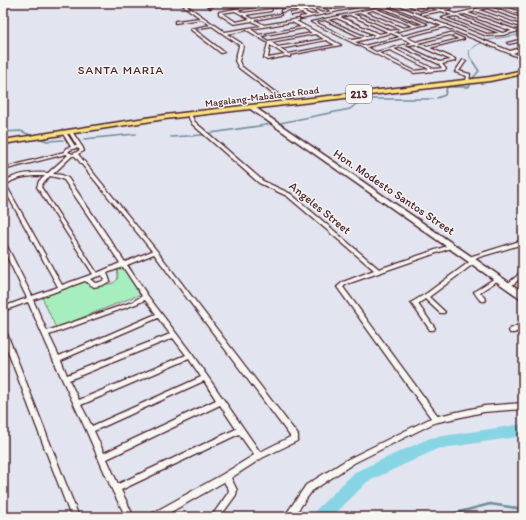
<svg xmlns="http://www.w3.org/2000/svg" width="526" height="520" font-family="Itim,sans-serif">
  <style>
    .green { fill: #a6eebd; stroke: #788674 }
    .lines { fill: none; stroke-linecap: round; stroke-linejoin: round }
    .stream-far2 { stroke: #6f8c9a; stroke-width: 1 }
    .stream-far1 { stroke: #6f8c9a; stroke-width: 1.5 }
    .stream { stroke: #6f8c9a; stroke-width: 2.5 }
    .river { fill: #87d5e4; fill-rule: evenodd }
    .street-casing { stroke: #4a1f2b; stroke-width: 2.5 }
    .secondary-casing { stroke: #4a1f2b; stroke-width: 3 }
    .primary-casing { stroke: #4a1f2b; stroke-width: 3 }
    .street { fill: #f6f6f2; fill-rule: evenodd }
    .secondary { fill: #f6f6f2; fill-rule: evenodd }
    .primary { fill: #f8e281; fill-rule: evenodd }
    .labels { text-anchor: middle; stroke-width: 3; stroke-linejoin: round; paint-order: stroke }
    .far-street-label { font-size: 10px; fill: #4a1f2b; stroke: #f6f6f2 }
    .shield { fill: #f6f6f2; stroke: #7e6067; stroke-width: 1 }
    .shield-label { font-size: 11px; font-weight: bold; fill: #4a1f2b }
    .far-quarter-label { font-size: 12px; letter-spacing: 1px; fill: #4a1f2b; stroke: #f6f6f2 }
    .street-label { font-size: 12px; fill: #4a1f2b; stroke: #f6f6f2 }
  </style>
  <rect width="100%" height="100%" fill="#e2e4f0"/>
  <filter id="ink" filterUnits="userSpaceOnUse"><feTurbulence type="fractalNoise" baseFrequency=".025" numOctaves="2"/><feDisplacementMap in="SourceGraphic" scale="8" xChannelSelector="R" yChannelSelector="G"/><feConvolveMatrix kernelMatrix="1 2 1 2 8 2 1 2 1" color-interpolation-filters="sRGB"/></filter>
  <g filter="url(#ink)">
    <path class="green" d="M129,265L143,292L141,294L56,328L42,297L88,280C98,284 123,290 117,270Z"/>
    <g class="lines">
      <path class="stream-far2" d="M474,63L470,57L469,51C485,36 503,39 523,34"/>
      <path class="stream-far1" d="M472,79L479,71L473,62
        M437,98L445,95L447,87H469L471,83
        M280,123L350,109L360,101L368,99H433
        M3,132L21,131L30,135
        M211,133L272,124
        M171,137L203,135
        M39,138L47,141L63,140
        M84,139L136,134"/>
      <path class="stream" d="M440,517L490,504L523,509"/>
      <path class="river" d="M523,424V436L437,449L367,482L332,517H313L315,511L355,472L430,438Z"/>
      <g class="street-casing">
        <path id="street" d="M171,3H179L154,7L153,6Z
          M180,3H183L213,24H215V25L225,32L261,26L252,21L234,24L219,14V12L261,4V6L238,10L244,13L272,9L271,11L246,15L253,19L280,14L281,15L255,20L264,25L299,19V21H296L341,45L290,55V57L287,56L267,60L264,58L268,43L247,30L227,34L241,43L243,46L239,61L241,66L288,102L285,103L239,68L235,61L239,46V45L212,26L194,29L224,52L221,53L190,29L210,25L202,19L175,23V21H176L200,18ZM235,11L250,19L236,22L222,13ZM292,22L301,27L259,35L251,29ZM304,28L312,33L268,41L261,36ZM315,34L324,39L278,47L271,42ZM326,40L335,45L288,54L280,49ZM270,45L285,55L268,58Z
          M204,3H207L212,7L210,8Z
          M229,3H232V4L230,5Z
          M283,3H286L311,15L319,14L298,3H301L322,13L332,11L315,3H318L335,10L343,9L332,3H335L346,8L370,3L371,4L301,19L300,18V17L307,16L302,13L291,15V13L299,12L294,9L281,12V10L291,8L287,6L275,8L274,7L285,5Z
          M387,3H390L446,25H448V26L510,51L523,47V49L513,53L523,57V59L445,27L406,37L416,42L450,33L464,39L430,48L455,59V61L442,64L446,69L445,70L414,73L311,22L390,5ZM392,6L442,26L403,36L394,32L427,24L386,7ZM383,8L423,24L416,25L376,9ZM373,10L413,26L403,28L365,12ZM362,13L400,29L391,31L353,14ZM350,15L388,32L379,34L340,17ZM337,18L375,35L366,37L328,20ZM325,20L363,38L352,40L315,22ZM391,33L400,37L364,46L355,42ZM450,35L459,39L427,47L418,43ZM402,38L412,43L376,52L367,47ZM415,44L451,60L440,62L405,46ZM402,47L439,64L442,68L434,69L394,49ZM390,50L429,69L415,71L379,53Z
          M404,3H407L420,8L429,6L422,3C426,3 429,5 432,5C437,5 442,3 446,3L434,6L442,9L472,3H477L444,10L455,14L497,4L523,13V15L497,6L490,7L523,19V21L487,8L479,10L523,26V28L476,11L468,13L516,30L523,28V30L503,35L487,36L442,18L452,15L441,11L421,15V13L438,10L431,7L420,10ZM465,14L512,31L502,33L458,15ZM454,16L499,33L487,34L446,18Z
          M510,3H514L523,6V8Z
          M523,39V41L509,44L507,43Z
          M463,60L466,61L459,71L470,74L469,82L466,81L467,76L455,72Z
          M188,113H190L195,122L263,181L291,194L379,269L450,245H454L455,246L454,247L347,284L343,287L438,416L484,406L523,403V409L484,412L434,423L354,463L312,491L293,517H284L306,485L348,459L431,418L337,287L343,282L374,270L287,196L259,183L192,124L187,114Z
          M69,130H71L83,148L84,151L78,154L157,251L298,435V439L297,441L262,458L231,478L237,490L236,495L220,517H211L228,493L229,490L224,482L162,517H150L151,514L223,474L254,455L239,434L121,490L134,517H126L113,492L86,430L62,379L28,302L3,311V307L27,298L3,249V242L6,244L32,296L58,287L3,187V183C14,173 33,172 48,173L68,155L66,154L3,170V168L64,152L66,148L71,147L62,132L63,131H65L75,146H77L68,131ZM76,148L79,149L80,150L73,154L68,152L70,150ZM72,156H75L152,251L125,262L68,178L62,175L53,174ZM34,176H45L39,181L37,187L93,274L62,285L6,185C14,178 24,177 34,176ZM50,176L59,178L64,180L120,263L97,273L41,187L43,183ZM154,254L290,436V437L260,452L192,354L148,296L127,265ZM123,267L142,296L132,302L47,331L33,300L85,281L94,287L103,285L110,281L107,273ZM102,275L104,280L100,282L95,283L90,279ZM145,300L156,314L59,356L49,335L136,304ZM158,318L170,334L67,375L61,360ZM173,338L186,355L79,400L69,380ZM189,359L201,377L92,426L81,405ZM204,381L216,400L104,453L94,431ZM220,405L236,429L118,484L107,459Z
          M523,240V244L473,259H469L468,258L469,257Z
          M474,259L477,261L476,262L429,297L444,311L445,312L444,313H440L425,299L418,304L435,328L434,330H430L412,304L411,303L412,302L427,293L472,260Z
          M523,268V275L521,278L511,286H507L506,285L507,284L517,276L521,269Z
          M498,276L500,277L501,278L500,279L480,292L486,300L485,301C480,303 477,296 474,292L475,291Z
          M521,324H523V329L514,333H510L509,331L510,329Z
          M3,329H5L6,331L79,517H71L3,339Z"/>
      </g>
      <g class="secondary-casing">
        <path id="secondary" d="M249,106H253L523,292V299L520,298L249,108Z"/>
      </g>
      <g class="primary-casing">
        <path id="primary" d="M523,70V74L490,81L165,119L3,144V140L165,115L490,77Z"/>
      </g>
      <use href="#street" class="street"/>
      <use href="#secondary" class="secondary"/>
      <use href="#primary" class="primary"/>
    </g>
  </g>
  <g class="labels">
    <g class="far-street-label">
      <text transform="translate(262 96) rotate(-7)" y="4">Magalang-Mabalacat Road</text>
    </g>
    <rect class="shield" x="346" y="85" width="26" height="18" rx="3"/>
    <g class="shield-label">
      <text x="359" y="98">213</text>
    </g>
    <g class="far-quarter-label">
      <text x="121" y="74">SANTA MARIA</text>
    </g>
    <g class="street-label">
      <text transform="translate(394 192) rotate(34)" y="4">Hon. Modesto Santos Street</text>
      <text transform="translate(320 208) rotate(39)" y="4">Angeles Street</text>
    </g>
  </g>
  <rect width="526" height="520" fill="none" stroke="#f6f6f2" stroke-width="16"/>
  <rect x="8" y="8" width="510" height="504" fill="none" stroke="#4a1f2b" stroke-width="1.5" filter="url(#ink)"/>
</svg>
